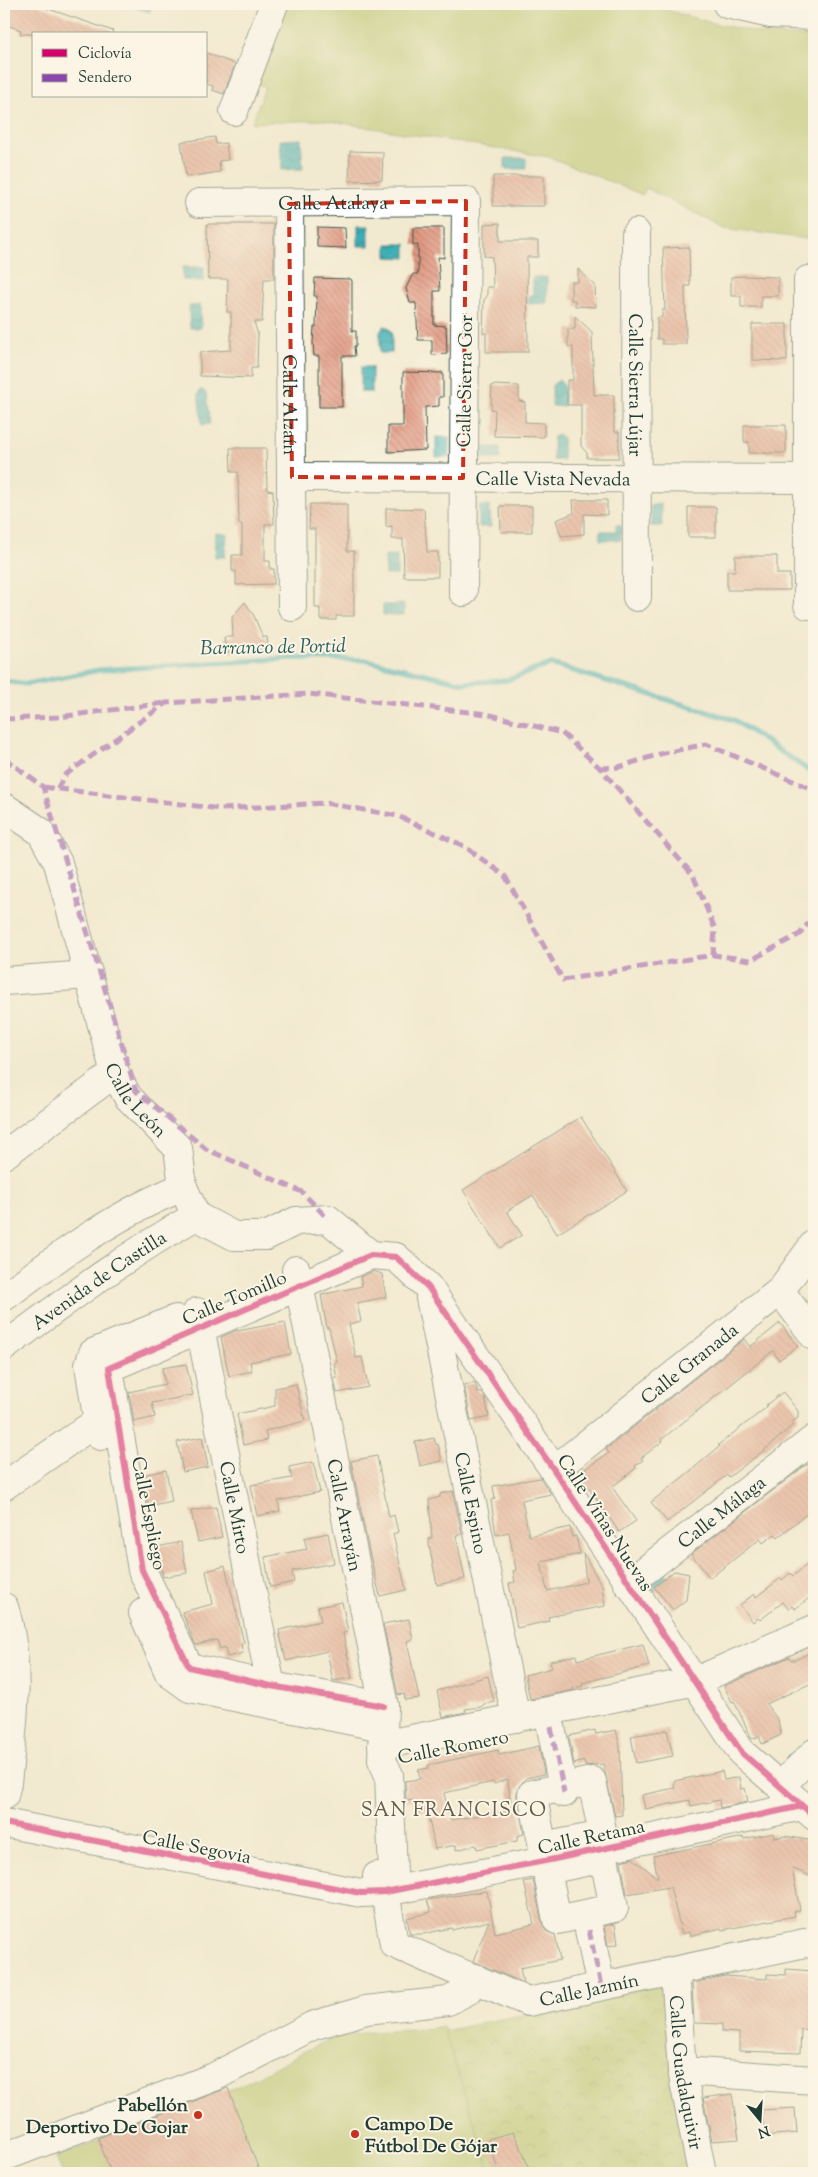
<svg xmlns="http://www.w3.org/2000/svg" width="818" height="2177" font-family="'Sorts Mill Goudy',serif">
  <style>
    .grass { fill: #b2c265; stroke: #68804c }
    .park { fill: url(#park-crowns); stroke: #68804c }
    .water { fill: url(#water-waves); stroke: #2e7675 }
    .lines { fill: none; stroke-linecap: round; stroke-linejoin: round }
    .stream { stroke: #3daeb6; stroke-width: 5.5 }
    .building { fill: url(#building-back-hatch); fill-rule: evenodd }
    .minor-casing { stroke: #3f574b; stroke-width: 30 }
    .minor { stroke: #fff; stroke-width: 28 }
    .quiet { stroke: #8e44ad; stroke-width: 5; stroke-dasharray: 10 5; stroke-linecap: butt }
    .cycleway-casing { stroke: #fcf5e5; stroke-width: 9 }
    .cycleway { stroke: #d6006c; stroke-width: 6 }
    .marked { fill: none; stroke: #c8321e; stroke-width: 4; stroke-dasharray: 10 6; stroke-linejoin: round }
    .poi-dot { fill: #c8321e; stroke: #fcf5e5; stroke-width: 2 }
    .labels { text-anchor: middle; stroke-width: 4; stroke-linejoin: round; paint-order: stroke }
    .street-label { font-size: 19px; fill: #1f3d34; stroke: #fcf5e5 }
    .poi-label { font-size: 19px; font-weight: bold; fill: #1f3d34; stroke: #fcf5e5; text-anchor: end }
    .water-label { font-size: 20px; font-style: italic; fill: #285f5b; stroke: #fcf5e5 }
    .neighbourhood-label { font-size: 20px; letter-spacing: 1px; fill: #635d4f; stroke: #fcf5e5 }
  </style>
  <defs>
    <pattern id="park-crowns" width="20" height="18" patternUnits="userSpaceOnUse" patternTransform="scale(1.25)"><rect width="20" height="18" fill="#b2c265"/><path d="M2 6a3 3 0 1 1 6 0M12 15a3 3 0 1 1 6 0" fill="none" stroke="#909f54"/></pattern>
    <pattern id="water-waves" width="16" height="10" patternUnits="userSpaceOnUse" patternTransform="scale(1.25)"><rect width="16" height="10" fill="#3daeb6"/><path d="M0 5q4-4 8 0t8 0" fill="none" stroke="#338f95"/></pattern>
    <pattern id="building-back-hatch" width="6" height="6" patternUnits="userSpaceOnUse" patternTransform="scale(1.25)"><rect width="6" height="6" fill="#e29882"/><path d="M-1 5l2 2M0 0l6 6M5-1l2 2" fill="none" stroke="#b77d6b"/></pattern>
  </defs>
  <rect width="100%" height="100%" fill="#fcf5e5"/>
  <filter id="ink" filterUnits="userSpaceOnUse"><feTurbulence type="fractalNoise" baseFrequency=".02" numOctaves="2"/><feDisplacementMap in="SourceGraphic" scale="10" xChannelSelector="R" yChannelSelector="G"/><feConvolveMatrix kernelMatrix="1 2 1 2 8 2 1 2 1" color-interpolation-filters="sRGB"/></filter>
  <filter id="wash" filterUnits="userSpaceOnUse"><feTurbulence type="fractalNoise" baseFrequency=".0096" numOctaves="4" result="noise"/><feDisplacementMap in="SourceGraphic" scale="20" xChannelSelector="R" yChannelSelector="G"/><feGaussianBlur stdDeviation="1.12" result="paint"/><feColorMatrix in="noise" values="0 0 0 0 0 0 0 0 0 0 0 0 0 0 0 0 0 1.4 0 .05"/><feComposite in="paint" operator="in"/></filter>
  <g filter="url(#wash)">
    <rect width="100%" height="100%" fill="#f2ead0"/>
    <path class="grass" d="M286,4H647L708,22L759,33L814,37V240L724,228L646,188L643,195L549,157L324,120L252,123L265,87L257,84Z
      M443,2026L491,2173H63L56,2157C116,2134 177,2112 236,2087C267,2074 296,2053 327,2041C365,2027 405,2034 443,2026Z"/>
    <path class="park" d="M668,1984L693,2173H491L444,2031Z"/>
    <path class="water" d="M122,4H152L150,12Z
      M301,139L303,169L282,170L280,140Z
      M505,158H526V169H505Z
      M358,225H369V246H358Z
      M387,244H406V258L387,257Z
      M183,267H204V281L183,280Z
      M533,277H547V303L529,304V296L533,295Z
      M200,305L201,328H190L189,306Z
      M384,326L388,327L392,332V353H380V332Z
      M361,367H372V392H361Z
      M559,380L564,385V407L552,406V385Z
      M201,389L206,393L210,424L202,425L198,394Z
      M558,434L563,438V460H553V438Z
      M436,437H449V457H436Z
      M480,447H500V459H480Z
      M661,504L662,526H651V505Z
      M479,506H490L491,527H479Z
      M616,525H621V540H600V531H616Z
      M216,533L227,534L225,557H215Z
      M385,556H397V575H385Z
      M404,604V615H383V605Z
      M664,1571L668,1576L654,1587L656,1591L653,1595L646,1586Z"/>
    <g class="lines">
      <path class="stream" d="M4,681L27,684L99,670L293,658L365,660L464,683L507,680L551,664L734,720L814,774"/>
    </g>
    <g id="blocks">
      <path class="building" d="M4,4H34L113,31L112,34H20L21,30L4,24Z
        M206,53L235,64L224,94L212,90L213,86L206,84Z
        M215,137L216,144L226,143L228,160L219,161L220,172L186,177L181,142Z
        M350,151L383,152L382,180L349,181Z
        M493,176H544V206H493Z
        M500,223V241H538V257H527L528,352H486V333H483L484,300L487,296V287H493L492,257L484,256V224Z
        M207,224H274V279H264L262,322H254L258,335L257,368H251V378L200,376V352L231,350V312H227L228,279H208Z
        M317,227L345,228L346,248L317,247Z
        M413,228H444V258L438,257L440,291H434V325L446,326L447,354L432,355V340H418L416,303H410L406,288L413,274H418V245H413Z
        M689,247L690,286H685L686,344H662V339H657V318L662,317V310H665L663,248Z
        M578,269L595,285L596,307L575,306V300H571V282H578Z
        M742,276L778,277V296H761V307H741V296H731V277Z
        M315,278L351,279L352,281V331H356V346H354L355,356H342V407H319V356H314L313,343L314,327H316L317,296H314Z
        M575,316L592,332L594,395H614V428L615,432H619V458H587V453L581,446V405H567V380H573V347H568V329H575Z
        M752,324H787V361L752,360Z
        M403,372L443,373V397H439V406L425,407L426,450L388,452V426H403Z
        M492,385L519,386V401L525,402V422L544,423V437L494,436L495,410L491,409Z
        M744,425H786V453H749V442H744Z
        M230,448H266L267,490L273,491L274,524H265V561H270V569H274V584L236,585V571H232V555H242V524H239L238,472H231Z
        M573,500H607V515L584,514V534L561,536L556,520L574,513Z
        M310,504H347V551H354V616H336V620H320V608H315V529H309Z
        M500,506H532V532H501Z
        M688,507H716V537H688Z
        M386,508L424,509L427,552H438V577H404L403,539H392V526L386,527Z
        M735,556H777V574H790V590H727V571H735Z
        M245,602L253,614L263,637H267L269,651L226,652L224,637H233L232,617Z
        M581,1117L627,1191L557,1234L533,1195L507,1211L522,1235L500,1248L463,1190Z
        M374,1271L382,1274L386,1297L357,1303L361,1321L349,1324L356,1358L362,1357L368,1387L337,1393L334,1379L337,1378L334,1363L337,1362L329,1328H327L321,1295L362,1286L360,1277Z
        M285,1322L291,1354L250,1362L252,1371L229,1376L221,1337L237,1330V1331Z
        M780,1323L798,1346L779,1360L773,1351L662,1439L663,1441L641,1458L643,1460L635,1466L636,1468L612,1487L636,1521L619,1532L579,1473L609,1453L606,1449L744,1339L750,1347Z
        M186,1364L193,1395L152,1403L155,1417L134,1422L129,1392L165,1384L162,1368Z
        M475,1383L478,1393L481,1392L485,1397L489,1417L471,1421L464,1385Z
        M296,1384L305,1421L265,1431L267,1440L243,1445L237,1414L275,1406V1388Z
        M783,1392L798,1411V1418L791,1423L793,1425L767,1448L729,1477L727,1475L667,1522L651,1502L688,1473L720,1446L718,1445L767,1407L766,1405Z
        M202,1437L208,1467L183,1472L177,1442Z
        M434,1438L436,1445L438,1444L442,1461L420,1466L415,1442Z
        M377,1456L389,1517L394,1515L398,1532L393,1534L406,1590L380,1596L369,1551L351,1461Z
        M313,1462L320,1492L278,1501L280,1511L257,1516L251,1485L292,1478L289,1467Z
        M807,1464L814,1473V1508L778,1537L775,1534L763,1543L760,1539L710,1578L691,1554Z
        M166,1470L172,1501L148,1506L142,1475Z
        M540,1478L551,1494L522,1500L529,1536L570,1527L572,1537L576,1536L580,1554L541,1562L547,1591L586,1582L583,1553L602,1586L605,1606L548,1617L549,1621L517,1628L509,1583L515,1582L513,1571L516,1570L509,1532L496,1535L491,1500L495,1499L493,1486Z
        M453,1491L462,1534L456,1535L465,1579L437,1585L429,1545V1538H432L429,1500L440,1497V1494Z
        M216,1507L222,1537L198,1542L191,1511Z
        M328,1533L334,1563L292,1571L294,1582L270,1587L265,1557L307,1549L304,1538Z
        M181,1542L187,1573L163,1577L157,1547Z
        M814,1559V1594L795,1609L792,1606L789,1609L783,1602L760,1620L758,1618L753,1622L740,1605L754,1594L756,1597L781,1578L782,1580L790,1573L793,1576Z
        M225,1566L244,1643L241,1644L243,1653L227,1657L225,1647L220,1649L217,1640L197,1645L195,1644L182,1612L213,1604L206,1571Z
        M674,1571L689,1574L686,1600L673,1610L654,1587Z
        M342,1602L348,1632L343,1633L352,1678L333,1681L327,1651L286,1661L279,1630L321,1621L318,1607Z
        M409,1619L413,1640L407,1641L419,1698L405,1700L404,1694L398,1695L383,1624Z
        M643,1644L649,1666L582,1683L583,1686L573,1688L574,1690L530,1699L525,1675L552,1668L550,1661L576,1655L577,1660Z
        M814,1651V1682L766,1704L778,1720L781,1735L762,1744L759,1736L752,1739L734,1701L732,1702L724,1686L789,1657L791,1660H795Z
        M488,1676L494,1702L484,1704L481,1707L465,1709L466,1712L443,1717L437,1691Z
        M595,1730L596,1734L616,1730L620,1747L622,1815L615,1816L603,1764L585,1766L584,1761L574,1764L569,1736Z
        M667,1730L673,1756L636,1763L631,1736Z
        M539,1746L544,1774L526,1778L517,1790V1797L524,1834L517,1836V1841L477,1849L476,1845L456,1850V1845L435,1849L427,1810L416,1813L413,1800L407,1801L406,1797L405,1781L420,1779L418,1770L428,1768V1765L498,1750L499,1755ZM508,1779L511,1810L450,1820L444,1793L493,1782L494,1784Z
        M722,1771L724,1780L739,1777L741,1789L745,1788L748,1802L720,1808L719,1800L691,1806L690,1800L645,1809L642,1795L675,1788L674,1781Z
        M774,1833L775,1838L784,1836L814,1841V1878L792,1868L800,1910L794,1911L795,1916L722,1930L721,1928L690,1936L689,1932L682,1934L670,1887L627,1894L621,1861L632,1858L658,1878L653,1856L734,1839L743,1837V1839Z
        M533,1880L542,1923L546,1931L555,1935L560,1960L520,1968L523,1983L473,1961L489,1921L452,1930L451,1928L423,1934H410L407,1918L431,1912L427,1900L487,1891L495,1933L534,1924L524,1882Z
        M615,1924L618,1944L608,1946L604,1926Z
        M786,1969L814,1971V2030L801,2029L800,2053L739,2051V2033L722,2032V2024L694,2023L692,1983L725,1976L767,1979V1974L786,1975Z
        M228,2088L260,2173H111L98,2138Z
        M732,2094L739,2139L712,2141L703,2098Z
        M795,2108L797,2133L764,2136L762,2110Z
        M513,2132L524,2154L530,2173H499L488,2139Z"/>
    </g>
  </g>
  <g filter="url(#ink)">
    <use href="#blocks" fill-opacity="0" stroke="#3f574b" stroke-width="1"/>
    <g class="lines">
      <g class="minor-casing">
        <g id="minor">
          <path d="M727,4L771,14L814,16"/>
          <path d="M234,111L274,4"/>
          <path id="s1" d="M199,203L466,201L463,592"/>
          <path id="s2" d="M289,204L292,607"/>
          <path id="s3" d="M636,233L637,597"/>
          <path d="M808,280V605H814"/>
          <path id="s4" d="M292,477L814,479"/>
          <path id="s5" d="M4,807L41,832L58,863L115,1073L128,1097L178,1148L183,1187L196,1216L234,1236H266L296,1221L328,1219L371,1255"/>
          <path d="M4,981L89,975"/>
          <path d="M4,1155L115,1073"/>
          <path id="s6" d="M296,1270L384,1706L382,1760L389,1775L393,1873L385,1892"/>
          <path d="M780,1291L814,1336"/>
          <path d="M4,1297C60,1255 117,1213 183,1187"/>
          <path id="s7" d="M430,1298L516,1718"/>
          <path id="s8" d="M197,1312L271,1686L270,1701"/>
          <path id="s9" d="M4,1347C66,1301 128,1254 196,1216"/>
          <path d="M100,1436L89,1365L93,1353L176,1319"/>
          <path id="s10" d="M554,1470L780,1291L814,1244"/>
          <path d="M4,1486L98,1421L114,1416"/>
          <path id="s11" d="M628,1584L814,1439"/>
          <path d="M4,1607C22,1664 13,1725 7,1783L4,1796"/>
          <path d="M143,1613L169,1673L190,1688L382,1727"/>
          <path d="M384,1706L271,1686L189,1667L142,1570L109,1368L371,1255L396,1257L428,1287L554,1470L742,1753L814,1816"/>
          <path d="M551,1727L564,1793"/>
          <path d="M382,1745L696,1681L814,1629"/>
          <path d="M592,1781L603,1835L543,1847L532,1794Z"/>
          <path d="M780,1786L814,1753"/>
          <path d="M4,1823L361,1893L385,1892L550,1860L802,1806"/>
          <path d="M604,1858L614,1908L557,1920L547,1870Z"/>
          <path id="s12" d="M377,1876L385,1892L394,1944L528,2002L805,1943L814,1944"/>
          <path d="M589,1930L601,1986"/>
          <path id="s13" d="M675,1971L682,2071L702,2173"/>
          <path d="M682,2071L814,2080"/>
          <path d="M4,2157L214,2077L312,2026L366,2010L448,2001L469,1990L475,1978"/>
        </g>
      </g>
      <use href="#minor" class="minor"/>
      <path class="quiet" d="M4,719L58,717L165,703
        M4,758L43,787L136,1091L206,1149L302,1192L328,1219
        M600,768L619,767L660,754L706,744L814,790
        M43,787L221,809L325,803L398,816L464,846L505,876L563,980L713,955L751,960L800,934L814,916
        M57,789L65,775L166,703L309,694L487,714L562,733L600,768L693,875L715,929L713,955
        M551,1727L564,1793
        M589,1930L601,1986"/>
      <g class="cycleway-casing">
        <path id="cycleway" d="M384,1706L271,1686L189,1667L142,1570L109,1368L371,1255L396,1257L428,1287L554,1470L742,1753L814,1816
          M4,1823L361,1893L385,1892L550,1860L802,1806"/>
      </g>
      <use href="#cycleway" class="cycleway"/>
    </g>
  </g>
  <path d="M0 0H818V2177H0ZM466,201L463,478L292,477L289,204Z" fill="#f2ead0" fill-opacity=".55" fill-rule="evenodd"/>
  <path class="marked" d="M466,201L463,478L292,477L289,204Z"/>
  <g class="poi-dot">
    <circle cx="198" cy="2115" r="5"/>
    <circle cx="355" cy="2134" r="5"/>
  </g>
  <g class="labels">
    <g class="street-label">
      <text dy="7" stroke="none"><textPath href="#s1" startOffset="134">Calle Atalaya</textPath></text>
      <text transform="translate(464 381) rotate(-89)" y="7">Calle Sierra Gor</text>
      <text dy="7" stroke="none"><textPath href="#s3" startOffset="152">Calle Sierra Lújar</textPath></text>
      <text dy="7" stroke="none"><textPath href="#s2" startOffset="201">Calle Alzaín</textPath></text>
      <text dy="7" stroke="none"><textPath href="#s4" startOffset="261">Calle Vista Nevada</textPath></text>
      <text dy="7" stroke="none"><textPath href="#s5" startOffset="332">Calle León</textPath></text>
      <text dy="7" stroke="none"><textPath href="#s9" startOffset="116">Avenida de Castilla</textPath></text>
      <text transform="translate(234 1297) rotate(-23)" y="7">Calle Tomillo</text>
      <text dy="7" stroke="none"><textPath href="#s10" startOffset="172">Calle Granada</textPath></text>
      <text dy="7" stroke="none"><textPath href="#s7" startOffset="209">Calle Espino</textPath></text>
      <text dy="7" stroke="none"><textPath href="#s8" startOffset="199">Calle Mirto</textPath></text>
      <text dy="7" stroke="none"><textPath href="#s11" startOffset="118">Calle Málaga</textPath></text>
      <text transform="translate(150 1513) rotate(79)" y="7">Calle Espliego</text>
      <text dy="7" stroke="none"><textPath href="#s6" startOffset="250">Calle Arrayán</textPath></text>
      <text transform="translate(606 1522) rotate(57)" y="7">Calle Viñas Nuevas</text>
      <text transform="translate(453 1746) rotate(-11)" y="7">Calle Romero</text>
      <text transform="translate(591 1836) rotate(-12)" y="7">Calle Retama</text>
      <text transform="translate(197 1846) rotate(11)" y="7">Calle Segovia</text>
      <text dy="7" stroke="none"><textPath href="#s12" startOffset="279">Calle Jazmín</textPath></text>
      <text dy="7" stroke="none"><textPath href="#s13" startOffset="102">Calle Guadalquivir</textPath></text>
    </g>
    <g class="poi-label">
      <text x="188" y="2111">Pabellón<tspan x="188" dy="22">Deportivo De Gojar</tspan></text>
      <text x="365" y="2130" text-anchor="start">Campo De<tspan x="365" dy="22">Fútbol De Gójar</tspan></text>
    </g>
    <g class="water-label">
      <text transform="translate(273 646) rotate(-1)" y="7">Barranco de Portid</text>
    </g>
    <g class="neighbourhood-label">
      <text x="454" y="1816">SAN FRANCISCO</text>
    </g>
  </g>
  <rect width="818" height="2177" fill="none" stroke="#fcf5e5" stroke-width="20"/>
  <rect x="32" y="32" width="175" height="65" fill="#fcf5e5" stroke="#a4ab9e"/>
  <rect x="42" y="49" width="25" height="8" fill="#d6006c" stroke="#a4ab9e"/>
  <text x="78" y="58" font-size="15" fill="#1f3d34">Ciclovía</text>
  <rect x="42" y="74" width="25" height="8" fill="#8e44ad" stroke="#a4ab9e"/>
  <text x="78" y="82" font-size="15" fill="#1f3d34">Sendero</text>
  <g transform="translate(760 2120) rotate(162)" stroke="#fcf5e5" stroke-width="4" paint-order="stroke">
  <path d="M0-4L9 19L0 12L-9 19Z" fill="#1f3d34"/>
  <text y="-8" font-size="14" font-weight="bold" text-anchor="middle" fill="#1f3d34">N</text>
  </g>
</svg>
